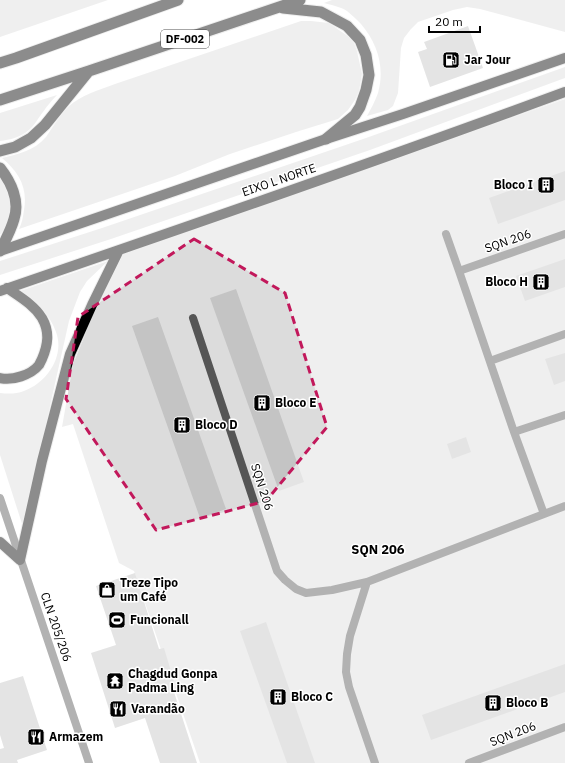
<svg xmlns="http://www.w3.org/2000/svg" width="565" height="763" font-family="'IBM Plex Sans',sans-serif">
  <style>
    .green { fill: #dcdcdc }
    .building { fill: #c4c4c4 }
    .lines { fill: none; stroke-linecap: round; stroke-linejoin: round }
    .primary-casing { stroke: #dbdbdb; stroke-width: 12 }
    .trunk-casing { stroke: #dbdbdb; stroke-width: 13 }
    .minor { stroke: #555; stroke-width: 8 }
    .tertiary { stroke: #555; stroke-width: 8 }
    .primary { stroke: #000; stroke-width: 10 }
    .trunk { stroke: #000; stroke-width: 11 }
    .marked { fill: none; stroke: #c2185b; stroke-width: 3; stroke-dasharray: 8 5; stroke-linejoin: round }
    .labels { text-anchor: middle; stroke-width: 3; stroke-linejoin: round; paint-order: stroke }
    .shield { fill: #fff; stroke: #4c4c4c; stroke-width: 1 }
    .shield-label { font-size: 11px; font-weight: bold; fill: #000 }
    .poi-label { font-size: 12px; font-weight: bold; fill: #000; stroke: #fff; text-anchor: start }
    .street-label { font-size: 12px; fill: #000; stroke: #fff }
    .neighbourhood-label { font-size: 13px; font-weight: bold; fill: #000; stroke: #fff }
  </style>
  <rect width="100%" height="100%" fill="#fff"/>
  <path class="green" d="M0,0H108L0,37Z
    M332,0H565V32L480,9L467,7L453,10L418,22L411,29L404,38L401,48L398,93L393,106L388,110L367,116C371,109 375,101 378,93C385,68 378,44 361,24C357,20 352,15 347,11C341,7 331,5 324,3Z
    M301,21H311L329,23L349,37L354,43L357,51L362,74L359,91L355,100L348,110L338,119L296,132L230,154L175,176L19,229C22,223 23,217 24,210C28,188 19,172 2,158C18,154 34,151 46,137C53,127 59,116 68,107C81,95 99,90 115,84Z
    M565,67V78L370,150L111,239L0,275V261L102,228L366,138Z
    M57,95C52,100 47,106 43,112C38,118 35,125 29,130C21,137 10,140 0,141V113Z
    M565,99V763H200L134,571L119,563L73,424L62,427L73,364L90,323L121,255Z
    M0,174C3,180 11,194 12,200C13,212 8,226 0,235Z
    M108,261L87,281L80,292L69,321L23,527L0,455V393C9,394 16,394 24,391C47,383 65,356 56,332C50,314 35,301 20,291Z"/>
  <path class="building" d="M468,26L483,68L430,87L418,52L427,49L424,42Z
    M565,171V200L498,224L489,198Z
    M565,259V287L525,301L516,276Z
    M236,289L304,482L279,491L210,298Z
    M158,317L226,509L200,518L132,326Z
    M565,353V381L554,385L545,359Z
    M466,437L471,452L452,459L447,444Z
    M135,573L159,649L164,648L177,691L174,692L197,763H160L145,718L115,728L91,653L116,645L96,586Z
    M266,622L315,763H287L240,631Z
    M565,664V692L431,740L422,715Z
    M23,676L47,750L17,760L18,763H0V749L4,748L0,735V683Z"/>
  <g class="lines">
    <g class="primary-casing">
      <path id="primary" d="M0,251L326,139L403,114L565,58
        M0,291C189,226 378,161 565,92
        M0,378C12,381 31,375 39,365C40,363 41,361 42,359C48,345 50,332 42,318C34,305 20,297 7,288
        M0,542L20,560L42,461L70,354L92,305L119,250"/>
    </g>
    <g class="trunk-casing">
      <path id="trunk" d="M283,8L321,12L347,26L360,40L366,55L369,75L366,90L360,107L355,115L326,139
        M0,63L16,58L178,0
        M0,100L89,71L300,0
        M0,151L15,147L31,138L45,125L88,72
        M0,168C11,182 20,201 14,219C11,230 5,241 0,251"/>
    </g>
    <path class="minor" d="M446,234L459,271L514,432L544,514
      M459,271L565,234
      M193,318L277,571L285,580L296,589L306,593L332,590L367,582L544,514L565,506
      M490,361L565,334
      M514,432L565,415
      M367,582L350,636L347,654L346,672L349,687L375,763
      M469,763L565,727"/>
    <path class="tertiary" d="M0,498L89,763"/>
    <use href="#primary" class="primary"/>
    <use href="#trunk" class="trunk"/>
  </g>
  <path d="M0 0H565V763H0ZM194,239L285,293L327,427L266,501L156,530L66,399L78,317Z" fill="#fff" fill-opacity=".55" fill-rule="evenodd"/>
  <path class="marked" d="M194,239L285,293L327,427L266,501L156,530L66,399L78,317Z"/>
  <defs>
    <g id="fuel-square" transform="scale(0.9)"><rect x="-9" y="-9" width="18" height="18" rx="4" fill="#000" stroke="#fff"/><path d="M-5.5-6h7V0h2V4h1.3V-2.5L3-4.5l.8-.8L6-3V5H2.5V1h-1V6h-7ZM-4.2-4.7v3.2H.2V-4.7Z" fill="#fff"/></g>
    <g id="building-square" transform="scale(0.9)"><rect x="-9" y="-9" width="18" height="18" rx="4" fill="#000" stroke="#fff"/><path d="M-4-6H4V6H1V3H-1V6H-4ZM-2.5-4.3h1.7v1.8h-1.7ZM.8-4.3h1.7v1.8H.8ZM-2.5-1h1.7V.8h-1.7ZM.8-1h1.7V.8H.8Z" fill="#fff"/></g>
    <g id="shop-square" transform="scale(0.9)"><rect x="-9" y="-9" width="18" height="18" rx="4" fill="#000" stroke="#fff"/><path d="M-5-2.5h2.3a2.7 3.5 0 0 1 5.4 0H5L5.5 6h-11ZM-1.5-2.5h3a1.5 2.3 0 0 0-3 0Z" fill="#fff"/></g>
    <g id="stadium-square" transform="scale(0.9)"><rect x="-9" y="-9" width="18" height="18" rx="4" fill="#000" stroke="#fff"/><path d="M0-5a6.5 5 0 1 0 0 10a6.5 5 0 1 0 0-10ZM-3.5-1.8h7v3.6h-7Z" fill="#fff"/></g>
    <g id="temple-square" transform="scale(0.9)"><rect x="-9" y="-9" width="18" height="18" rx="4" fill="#000" stroke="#fff"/><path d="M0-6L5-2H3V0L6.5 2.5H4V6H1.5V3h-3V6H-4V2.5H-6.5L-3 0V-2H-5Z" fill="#fff"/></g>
    <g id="restaurant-square" transform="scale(0.9)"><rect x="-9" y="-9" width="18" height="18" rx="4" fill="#000" stroke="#fff"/><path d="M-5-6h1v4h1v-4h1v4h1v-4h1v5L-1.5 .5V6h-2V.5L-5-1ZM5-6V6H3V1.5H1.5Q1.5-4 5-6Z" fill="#fff"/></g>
  </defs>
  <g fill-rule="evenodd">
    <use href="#fuel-square" x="451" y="60"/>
    <use href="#building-square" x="546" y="185"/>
    <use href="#building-square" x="541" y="282"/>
    <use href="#building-square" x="262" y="403"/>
    <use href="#building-square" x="182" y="425"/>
    <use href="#shop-square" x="107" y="590"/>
    <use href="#stadium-square" x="117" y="620"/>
    <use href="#temple-square" x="115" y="681"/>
    <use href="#building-square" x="278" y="697"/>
    <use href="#building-square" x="493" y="703"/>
    <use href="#restaurant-square" x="118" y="709"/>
    <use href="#restaurant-square" x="36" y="737"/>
  </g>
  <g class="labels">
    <rect class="shield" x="161" y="30" width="48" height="18" rx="3"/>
    <g class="shield-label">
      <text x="185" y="43">DF-002</text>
    </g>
    <g class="poi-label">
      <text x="464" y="64">Jar Jour</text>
      <text x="533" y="189" text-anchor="end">Bloco I</text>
      <text x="528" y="286" text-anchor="end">Bloco H</text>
      <text x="275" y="407">Bloco E</text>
      <text x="195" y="429">Bloco D</text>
      <text x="120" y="587">Treze Tipo<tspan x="120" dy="14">um Café</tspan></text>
      <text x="130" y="624">Funcionall</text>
      <text x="128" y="678">Chagdud Gonpa<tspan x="128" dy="14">Padma Ling</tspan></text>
      <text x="291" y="701">Bloco C</text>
      <text x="506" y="707">Bloco B</text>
      <text x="131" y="713">Varandão</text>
      <text x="49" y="741">Armazem</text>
    </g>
    <g class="street-label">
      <text transform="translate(279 180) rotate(-19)" y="4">EIXO L NORTE</text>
      <text transform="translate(508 241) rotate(-19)" y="4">SQN 206</text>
      <text transform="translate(262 487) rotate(72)" y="4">SQN 206</text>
      <text transform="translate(56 627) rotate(71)" y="4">CLN 205/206</text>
      <text transform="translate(513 734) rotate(-21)" y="4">SQN 206</text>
    </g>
    <g class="neighbourhood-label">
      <text x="378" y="554">SQN 206</text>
    </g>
  </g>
  <path d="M429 26v6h51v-6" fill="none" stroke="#000000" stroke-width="2"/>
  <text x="435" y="26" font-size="12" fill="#000000" stroke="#ffffff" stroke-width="3" paint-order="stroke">20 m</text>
</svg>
